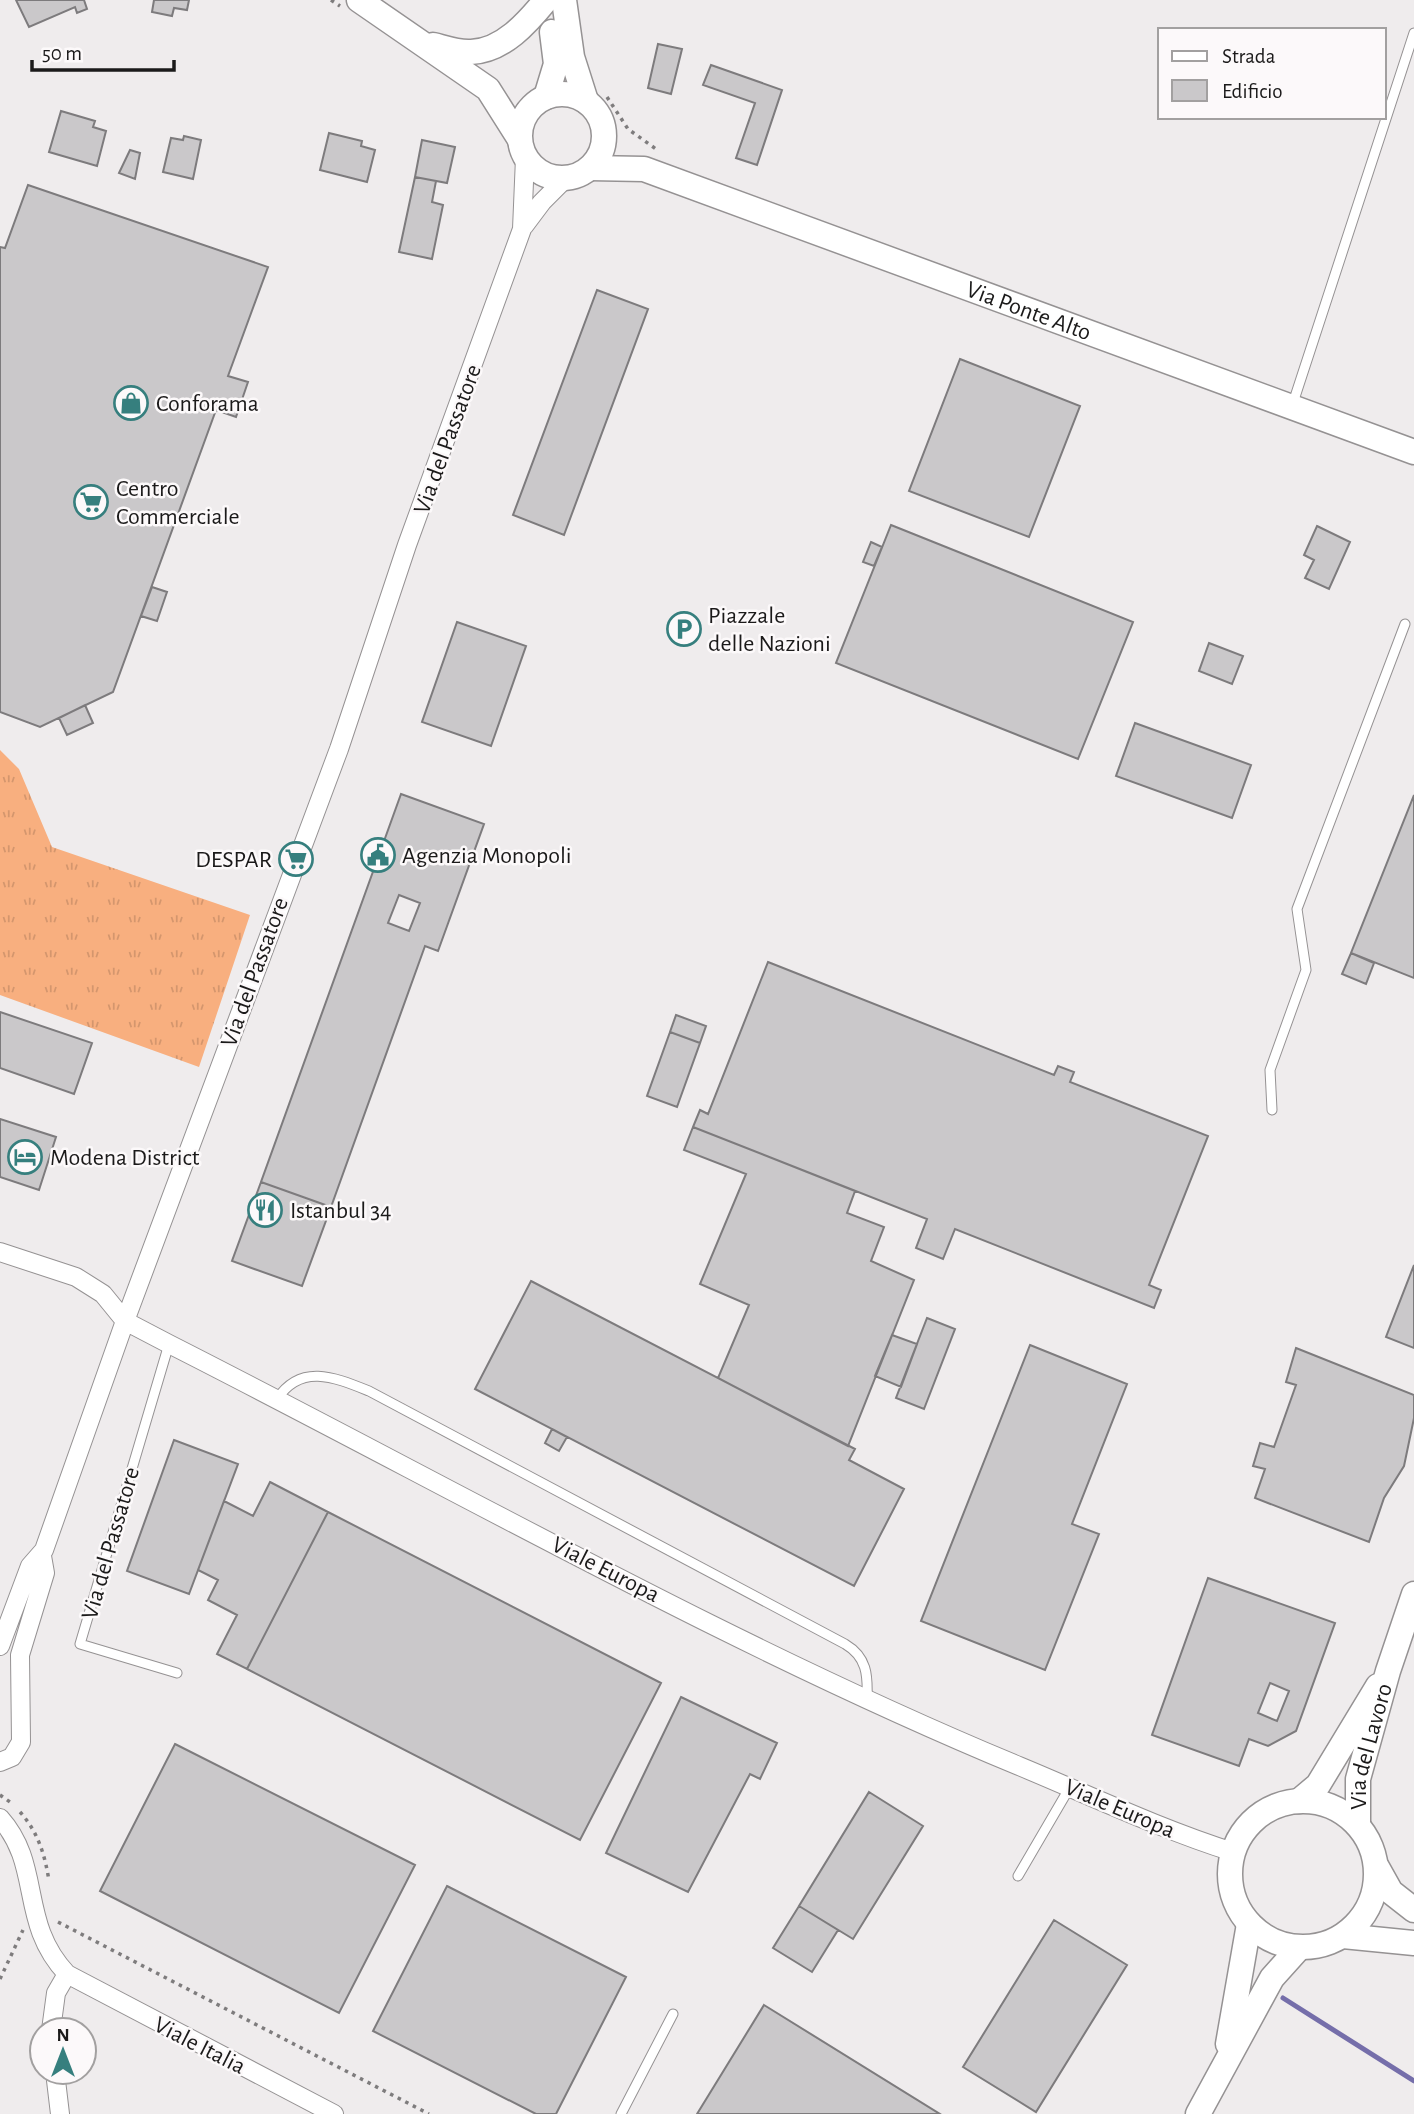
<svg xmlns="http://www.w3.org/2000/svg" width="1414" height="2114" font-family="'Alegreya Sans',sans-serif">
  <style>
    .grass { fill: url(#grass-tufts) }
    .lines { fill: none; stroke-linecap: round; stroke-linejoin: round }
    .stream { stroke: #756eaa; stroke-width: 5 }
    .building { fill: #cac8ca; stroke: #7d7b7d; stroke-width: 2; fill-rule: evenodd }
    .lane-casing { stroke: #959293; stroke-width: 11 }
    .street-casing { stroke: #959293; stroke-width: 20 }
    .secondary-casing { stroke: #959293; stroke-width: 27 }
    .path { stroke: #7e7c7d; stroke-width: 3.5; stroke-dasharray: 3.5 5; stroke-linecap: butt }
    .lane { stroke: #fff; stroke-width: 9 }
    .street { stroke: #fff; stroke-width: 18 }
    .secondary { stroke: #fff; stroke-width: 24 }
    .labels { text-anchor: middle; stroke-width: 5; stroke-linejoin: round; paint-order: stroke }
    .street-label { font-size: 24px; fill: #1b1a1a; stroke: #fcf9fa }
    .poi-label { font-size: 24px; fill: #1b1a1a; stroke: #fcf9fa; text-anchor: start }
  </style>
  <defs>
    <pattern id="grass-tufts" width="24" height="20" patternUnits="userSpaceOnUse" patternTransform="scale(1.75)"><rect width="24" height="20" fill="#f8af7f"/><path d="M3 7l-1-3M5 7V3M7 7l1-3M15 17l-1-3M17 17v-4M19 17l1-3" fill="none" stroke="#d4966d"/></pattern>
  </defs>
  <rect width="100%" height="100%" fill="#efeced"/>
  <path class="grass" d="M0,750L19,769L52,847L250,915L199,1067L0,995Z"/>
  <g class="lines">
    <path class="stream" d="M1283,1998L1414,2081"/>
  </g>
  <path class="building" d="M16,0H84L87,9L77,13L75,7L29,27Z
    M154,0H189L187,10L174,8L172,16L152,12Z
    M658,44L682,49L671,94L648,88Z
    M711,65L782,90L757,165L736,158L755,103L703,85Z
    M61,111L95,121L93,127L106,131L97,166L49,152Z
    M329,133L362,141L361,146L375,150L367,182L320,170Z
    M184,136L201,140L193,179L163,172L171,138L183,140Z
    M422,140L455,147L447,183L415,177Z
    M130,150L140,153L135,179L119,173Z
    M415,177L436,181L432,202L443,205L432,259L399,252Z
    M28,185L268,267L228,376L248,382L236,417L216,410L113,692L40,727L0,712V247L5,248Z
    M597,290L648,309L564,535L513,515Z
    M960,359L1080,406L1029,537L909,491Z
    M891,525L1133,622L1078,759L836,663Z
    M1317,526L1350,542L1329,589L1305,578L1314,560L1304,555Z
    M871,542L882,547L874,566L863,562Z
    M152,587L167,592L157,621L141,616Z
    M457,622L526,646L491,746L422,722Z
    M1209,643L1243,656L1232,684L1199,671Z
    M85,705L93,723L67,735L59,718Z
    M1135,723L1251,765L1232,818L1116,776Z
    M401,794L484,824L438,951L425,946L331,1207L261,1182ZM399,895L420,903L409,931L388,923Z
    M1414,795V978L1351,953Z
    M1351,953L1374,963L1366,984L1342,974Z
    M768,962L1054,1075L1058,1066L1074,1072L1070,1082L1208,1136L1149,1285L1161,1290L1154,1308L955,1229L943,1259L916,1248L927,1219L693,1127L700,1110L708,1114Z
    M0,1012L92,1043L74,1094L0,1068Z
    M676,1015L706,1026L700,1043L670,1032Z
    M670,1032L700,1043L677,1107L647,1096Z
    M0,1119L56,1137L39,1190L0,1177Z
    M693,1127L855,1191L847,1213L884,1227L871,1261L914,1280L848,1446L718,1378L749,1305L700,1284L746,1174L684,1150Z
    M261,1182L331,1207L302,1286L232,1261Z
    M1414,1265V1348L1386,1337Z
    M531,1281L855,1449L849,1460L904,1489L854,1586L475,1389Z
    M927,1318L955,1329L924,1409L896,1398Z
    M892,1335L917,1344L901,1387L875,1376Z
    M1030,1345L1127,1384L1072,1524L1099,1534L1045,1670L921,1621Z
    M1296,1348L1414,1395V1418L1404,1466L1384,1498L1369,1542L1255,1498L1265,1469L1253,1466L1260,1443L1274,1447L1296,1385L1286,1382Z
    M552,1429L567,1437L559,1451L545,1443Z
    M174,1440L238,1464L189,1594L127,1571Z
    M270,1482L328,1512L247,1669L217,1654L237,1615L208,1600L218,1580L198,1570L224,1501L253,1516Z
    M328,1512L661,1683L580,1840L247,1669Z
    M1208,1578L1335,1623L1296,1731L1268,1746L1249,1739L1239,1766L1152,1735ZM1270,1683L1289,1691L1277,1721L1258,1713Z
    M681,1697L777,1743L760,1779L750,1774L688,1892L606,1853Z
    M175,1744L415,1865L339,2013L100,1891Z
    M869,1792L923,1826L853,1939L799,1906Z
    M447,1886L626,1977L556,2114H536L373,2031Z
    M799,1906L838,1930L812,1972L773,1948Z
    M1054,1920L1127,1965L1036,2112L963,2067Z
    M764,2005L940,2114H697Z"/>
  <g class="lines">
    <g class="lane-casing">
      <path id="lane" d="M1292,406L1414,33
        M1272,1110L1270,1070L1306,970L1297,909L1405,624
        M169,1344L80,1644L177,1673
        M277,1399C301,1363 334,1377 369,1391L845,1644C867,1657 868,1675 867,1699
        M1018,1876L1070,1787
        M621,2114L673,2014"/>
    </g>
    <g class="street-casing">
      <path id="street" d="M524,226L542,202L566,178
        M0,1252L76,1277L103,1294L125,1321L169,1344C451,1487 727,1645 1019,1766C1089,1795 1160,1829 1233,1852
        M0,1646L30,1566L44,1550L125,1321L339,749L407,545L522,229L525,158
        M0,1762L12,1757L21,1742L20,1655L45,1573L42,1556
        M0,1818C43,1866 18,1922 67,1974L334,2114
        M51,2030L56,1993L67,1974
        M55,2072L60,2114"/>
    </g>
    <g class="secondary-casing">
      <g id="secondary">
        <path d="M359,0L488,89L519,138"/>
        <path d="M564,0L572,57L586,101"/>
        <path d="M433,45C445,48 459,53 471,52C503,51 528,22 546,0"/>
        <circle cx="562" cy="136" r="42"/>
        <path d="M546,97L556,64L552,32"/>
        <path id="s1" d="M590,168L644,169L1414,452"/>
        <circle cx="1303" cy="1874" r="73"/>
        <path d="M1299,1801L1318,1785L1378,1686"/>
        <path id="s2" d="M1358,1824V1779L1388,1671L1414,1594"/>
        <path d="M1377,1867L1391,1892L1414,1910"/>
        <path d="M1343,1936L1414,1943"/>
        <path d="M1228,2044L1249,1924"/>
        <path d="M1198,2114L1272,1978L1299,1948"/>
      </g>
    </g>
    <path class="path" d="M331,0L340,6
      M607,97L628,129L656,149
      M0,1795L10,1802
      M20,1812C38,1832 45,1855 49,1881
      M58,1922L429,2114
      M0,1979L23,1930"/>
    <use href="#lane" class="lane"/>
    <use href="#street" class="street"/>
    <use href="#secondary" class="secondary"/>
  </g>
  <defs>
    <g id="shop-ring" transform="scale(1.75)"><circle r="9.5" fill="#fcf9fa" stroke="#367f7e" stroke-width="1.5"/><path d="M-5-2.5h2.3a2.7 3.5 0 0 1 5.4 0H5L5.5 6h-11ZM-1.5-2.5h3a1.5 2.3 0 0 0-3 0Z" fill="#367f7e"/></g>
    <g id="supermarket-ring" transform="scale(1.75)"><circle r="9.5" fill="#fcf9fa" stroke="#367f7e" stroke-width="1.5"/><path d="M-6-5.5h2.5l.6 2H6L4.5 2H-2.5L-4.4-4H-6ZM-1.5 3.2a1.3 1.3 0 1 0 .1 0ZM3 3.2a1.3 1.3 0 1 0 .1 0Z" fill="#367f7e"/></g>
    <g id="parking-ring" transform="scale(1.75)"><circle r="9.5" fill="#fcf9fa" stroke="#367f7e" stroke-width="1.5"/><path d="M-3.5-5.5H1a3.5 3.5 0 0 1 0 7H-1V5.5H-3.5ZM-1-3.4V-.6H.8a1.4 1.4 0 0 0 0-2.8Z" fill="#367f7e"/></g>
    <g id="civic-ring" transform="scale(1.75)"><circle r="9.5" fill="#fcf9fa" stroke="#367f7e" stroke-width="1.5"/><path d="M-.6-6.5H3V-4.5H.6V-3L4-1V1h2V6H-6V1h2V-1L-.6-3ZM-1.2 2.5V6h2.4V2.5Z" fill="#367f7e"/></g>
    <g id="hotel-ring" transform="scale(1.75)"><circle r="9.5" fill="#fcf9fa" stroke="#367f7e" stroke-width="1.5"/><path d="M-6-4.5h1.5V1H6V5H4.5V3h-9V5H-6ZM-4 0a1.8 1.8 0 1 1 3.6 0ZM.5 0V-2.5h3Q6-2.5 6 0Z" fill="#367f7e"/></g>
    <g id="restaurant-ring" transform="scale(1.75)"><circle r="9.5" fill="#fcf9fa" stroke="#367f7e" stroke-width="1.5"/><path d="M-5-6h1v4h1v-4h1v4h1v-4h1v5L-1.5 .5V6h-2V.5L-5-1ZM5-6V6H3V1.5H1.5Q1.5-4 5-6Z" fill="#367f7e"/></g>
  </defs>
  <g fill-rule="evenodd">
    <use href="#shop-ring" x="131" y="403"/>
    <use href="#supermarket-ring" x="91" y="502"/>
    <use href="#parking-ring" x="684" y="629"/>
    <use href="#civic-ring" x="378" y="855"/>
    <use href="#supermarket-ring" x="296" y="859"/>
    <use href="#hotel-ring" x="25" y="1157"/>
    <use href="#restaurant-ring" x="265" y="1210"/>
  </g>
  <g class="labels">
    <g class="street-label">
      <text dy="8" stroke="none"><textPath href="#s1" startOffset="464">Via Ponte Alto</textPath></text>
      <text transform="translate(447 439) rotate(-70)" y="8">Via del Passatore</text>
      <text transform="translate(254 972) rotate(-70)" y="8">Via del Passatore</text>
      <text transform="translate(110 1543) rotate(-74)" y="8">Via del Passatore</text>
      <text transform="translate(606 1569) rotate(27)" y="8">Viale Europa</text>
      <text dy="8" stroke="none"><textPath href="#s2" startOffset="79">Via del Lavoro</textPath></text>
      <text transform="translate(1120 1808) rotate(23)" y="8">Viale Europa</text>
      <text transform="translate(200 2045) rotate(27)" y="8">Viale Italia</text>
    </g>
    <g class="poi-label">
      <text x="156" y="411">Conforama</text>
      <text x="116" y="496">Centro<tspan x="116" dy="28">Commerciale</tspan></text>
      <text x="708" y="623">Piazzale<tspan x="708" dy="28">delle Nazioni</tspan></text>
      <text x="402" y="863">Agenzia Monopoli</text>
      <text x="272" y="867" text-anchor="end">DESPAR</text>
      <text x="50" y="1165">Modena District</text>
      <text x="290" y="1218">Istanbul 34</text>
    </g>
  </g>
  <rect x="1158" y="28" width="228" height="91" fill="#fcf9fa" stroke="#a2a0a0" stroke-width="2"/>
  <rect x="1172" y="51" width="35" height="10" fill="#ffffff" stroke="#a2a0a0" stroke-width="2"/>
  <text x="1222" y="63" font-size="21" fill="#1b1a1a">Strada</text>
  <rect x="1172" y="80" width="35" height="21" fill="#cac8ca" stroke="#a2a0a0" stroke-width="2"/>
  <text x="1222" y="98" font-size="21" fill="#1b1a1a">Edificio</text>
  <g transform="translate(63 2051)"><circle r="33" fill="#fcf9fa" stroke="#a2a0a0" stroke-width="2"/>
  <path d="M0-5L12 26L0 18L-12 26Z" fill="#367f7e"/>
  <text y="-10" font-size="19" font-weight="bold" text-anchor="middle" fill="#1b1a1a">N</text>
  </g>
  <path d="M32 60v10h142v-10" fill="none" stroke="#1b1a1a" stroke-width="3.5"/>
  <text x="42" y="60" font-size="21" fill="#1b1a1a" stroke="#fcf9fa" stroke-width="5" paint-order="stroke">50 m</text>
</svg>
